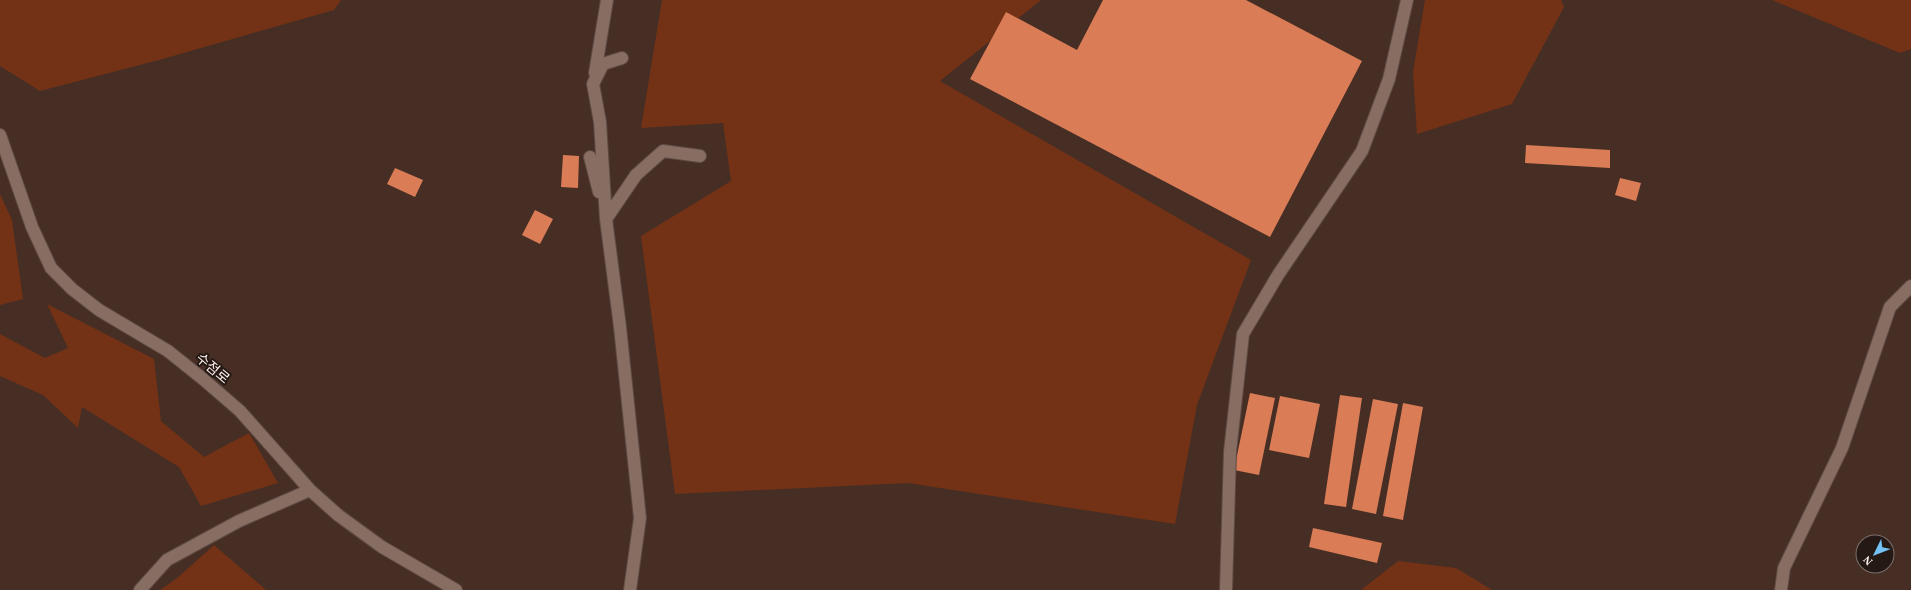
<svg xmlns="http://www.w3.org/2000/svg" width="1911" height="590" font-family="'Times New Roman','Noto Sans KR',serif">
  <style>
    .green { fill: #733216 }
    .building { fill: #da7c56 }
    .lines { fill: none; stroke-linecap: round; stroke-linejoin: round }
    .lane-casing { stroke: #5e4b43; stroke-width: 14 }
    .secondary-casing { stroke: #5e4b43; stroke-width: 14 }
    .lane { stroke: #886d62; stroke-width: 12 }
    .secondary { stroke: #886d62; stroke-width: 12 }
    .labels { text-anchor: middle; stroke-width: 4; stroke-linejoin: round; paint-order: stroke }
    .street-label { font-size: 14px; fill: #fff2ed; stroke: #241915 }
  </style>
  <rect width="100%" height="100%" fill="#462e25"/>
  <path class="green" d="M0,0H341L334,10L159,60L40,91L0,66Z
    M662,0H1041L940,81L1251,260L1197,405L1175,524L908,483L675,494L641,236L731,181L723,123L641,128Z
    M1425,0H1561L1564,7L1512,104L1417,134L1413,72Z
    M1772,0H1911V49L1900,53Z
    M0,194L12,220L23,299L0,305Z
    M47,304L154,359L161,421L204,457L249,433L278,483L201,506L179,467L82,407L78,428L43,395L0,376V334L45,358L68,348Z
    M214,545L266,590H160L176,579Z
    M1398,561L1456,568L1492,590H1361Z"/>
  <path class="building" d="M1103,0H1246L1362,61L1270,237L970,79L1006,12L1077,50Z
    M1526,145L1610,150V168L1525,163Z
    M563,155L579,156L578,188L561,187Z
    M395,168L423,180L415,197L387,184Z
    M1620,178L1641,183L1636,201L1615,195Z
    M535,210L553,219L540,244L522,235Z
    M1250,393L1275,398L1259,475L1234,470Z
    M1340,395L1362,398L1346,507L1324,504Z
    M1280,396L1320,404L1309,458L1269,450Z
    M1373,399L1398,404L1376,514L1352,509Z
    M1403,403L1423,407L1403,520L1383,516Z
    M1313,528L1382,543L1377,563L1309,547Z"/>
  <g class="lines">
    <g class="lane-casing">
      <path id="lane" d="M595,73L607,0
        M590,157L599,192
        M606,219L600,122L593,84L603,64L622,58
        M140,590L167,560L239,521L310,490
        M630,590L640,518L620,327L606,219L636,175L663,151L700,156
        M1226,590L1230,452L1243,334L1278,275L1362,151L1389,79L1407,0
        M1781,590L1784,568L1842,448L1890,307L1911,286"/>
    </g>
    <g class="secondary-casing">
      <path id="secondary" d="M0,135L32,227L51,268L72,289L99,310L168,351L203,379L240,411L310,490L338,515L382,547L456,590"/>
    </g>
    <use href="#lane" class="lane"/>
    <use href="#secondary" class="secondary"/>
  </g>
  <g class="labels">
    <g class="street-label">
      <text transform="translate(213 368) rotate(40)" y="5">수점로</text>
    </g>
  </g>
  <g transform="translate(1875 554) rotate(227)"><circle r="19" fill="#241915" stroke="#7c706b"/>
  <path d="M0-3L7 15L0 10L-7 15Z" fill="#73c1f5"/>
  <text y="-6" font-size="11" font-weight="bold" text-anchor="middle" fill="#fff2ed">N</text>
  </g>
</svg>
